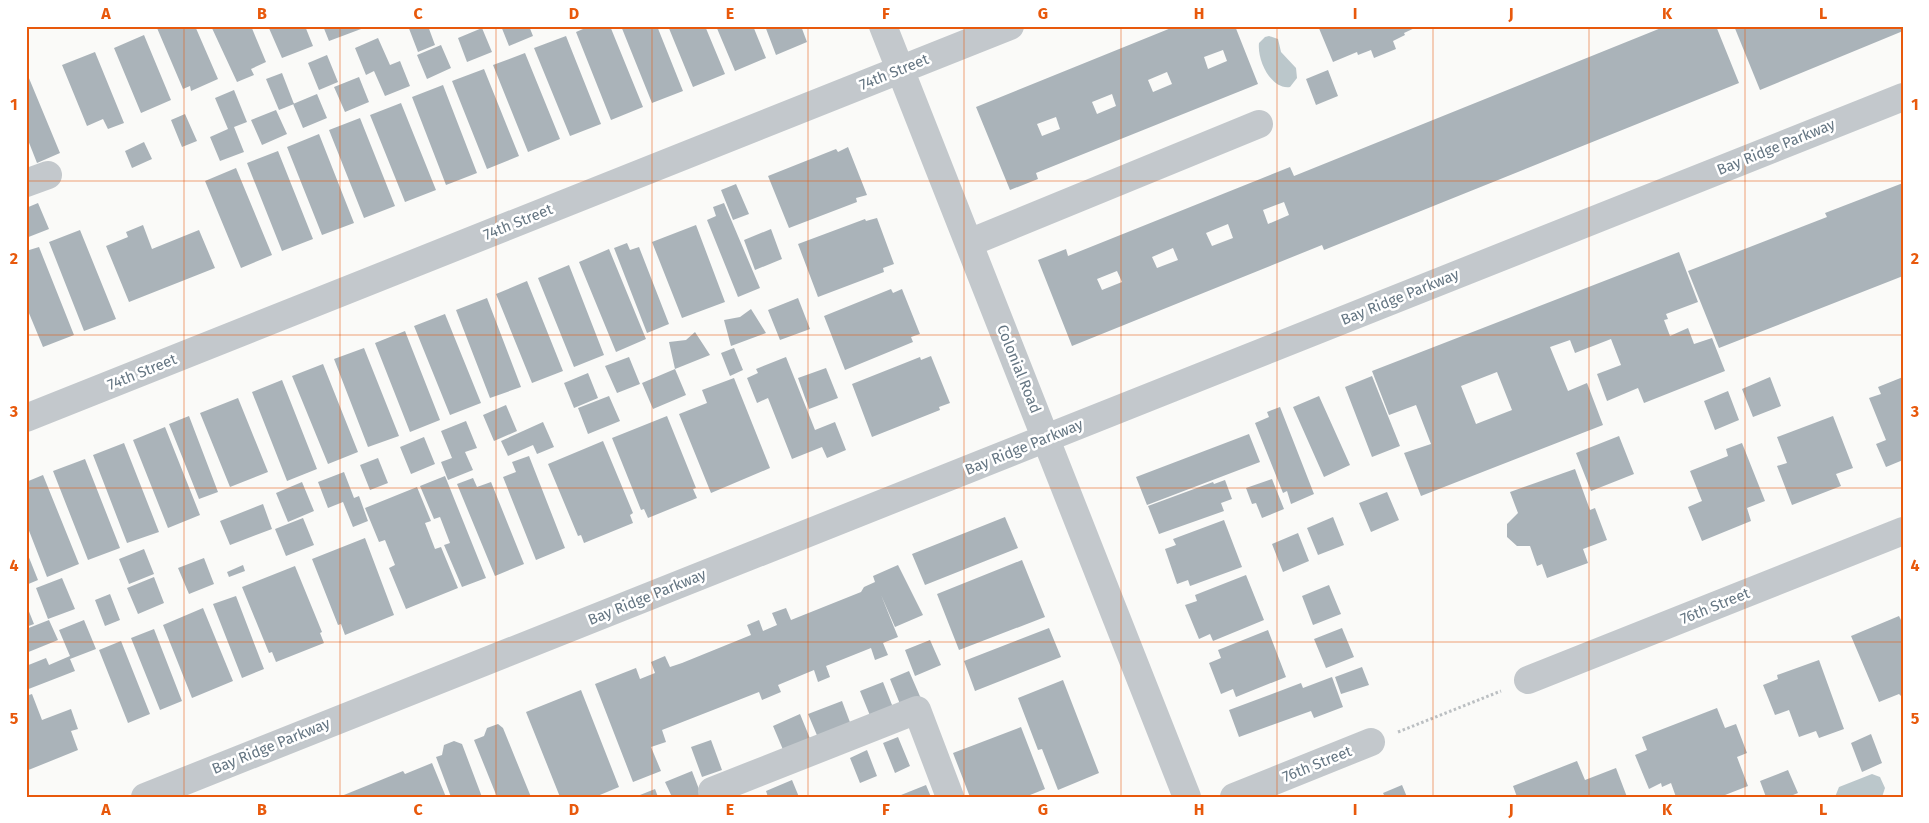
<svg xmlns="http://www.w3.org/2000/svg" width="1929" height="823" font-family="'Fira Sans',sans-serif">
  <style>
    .water { fill: #bbc7cb }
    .building { fill: #aab3b9; fill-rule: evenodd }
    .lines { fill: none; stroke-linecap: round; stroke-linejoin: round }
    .path { stroke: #bbbfc2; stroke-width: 3; stroke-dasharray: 2.5 2.5; stroke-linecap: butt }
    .minor { stroke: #c3c8cc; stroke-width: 28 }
    .grid { fill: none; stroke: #e8590c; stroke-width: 1; stroke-opacity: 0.55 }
    .labels { text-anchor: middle; stroke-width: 5; stroke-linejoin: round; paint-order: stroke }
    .street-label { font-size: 15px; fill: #657683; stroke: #fff }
    .neatline { fill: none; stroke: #e8590c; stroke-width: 2 }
    .grid-label { font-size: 16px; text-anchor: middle; font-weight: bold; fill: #e8590c }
  </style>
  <rect width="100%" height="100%" fill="#fafaf8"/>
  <path class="water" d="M1269,36L1278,39L1281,52L1296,68L1297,78L1290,87C1271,90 1257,60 1259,43L1265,37Z
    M1872,774L1880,777L1885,788L1882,797H1835L1839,787Z"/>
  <path class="building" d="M161,26H195L218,79L191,91L190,86L183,89L157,28Z
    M211,26H251L266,62L251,69L254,75L237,82Z
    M268,26H305L313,46L282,58Z
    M323,26H360L361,29L329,41Z
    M408,26H428L435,45L418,52Z
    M501,26H529L533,36L509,46Z
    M590,26H610L643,107L611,120L576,32Z
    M621,26H657L683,91L652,103Z
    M668,26H705L725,74L693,87Z
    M716,26H753L766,58L735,71Z
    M765,26H801L807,42L776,55Z
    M1176,26H1235L1258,84L1036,173L1038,179L1010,190L976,107ZM1223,50L1227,61L1208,69L1204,57ZM1167,72L1172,84L1153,92L1148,80ZM1112,94L1116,106L1097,114L1092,102ZM1056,117L1060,129L1042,136L1037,124Z
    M1318,26H1419L1404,33L1405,35L1393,41L1396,49L1374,58L1371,50L1358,55L1357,52L1333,62Z
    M1666,26H1716L1739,83L1324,250L1322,245L1072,346L1038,260L1066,249L1068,256L1290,167L1294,176ZM1284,202L1289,215L1268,224L1263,210ZM1228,224L1233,238L1212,246L1206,233ZM1173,248L1178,260L1157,268L1152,257ZM1117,271L1122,282L1102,290L1097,279Z
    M1734,26H1903V31L1760,90Z
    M482,28L492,52L467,62L458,38Z
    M144,35L171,100L141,113L114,48Z
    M566,36L601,124L570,136L534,48Z
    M378,38L390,65L400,61L410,86L385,96L374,71L366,75L355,48Z
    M441,45L451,68L427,79L417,55Z
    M95,52L124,123L108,129L103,119L87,126L62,65Z
    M525,53L560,139L528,152L493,65Z
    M327,55L338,82L319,90L308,63Z
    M484,69L519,156L487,169L452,81Z
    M1328,70L1338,96L1316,105L1306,79Z
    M26,71L60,153L37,163L26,135Z
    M282,73L294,104L279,110L266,79Z
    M359,77L369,102L345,112L334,87Z
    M443,85L477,173L446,185L412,97Z
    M234,90L247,122L234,127L244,152L220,161L210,137L228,129L215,98Z
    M317,94L327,118L303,128L293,104Z
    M401,103L436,190L405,202L370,115Z
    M276,110L287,134L262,145L251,120Z
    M185,114L197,141L182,147L171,120Z
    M360,118L395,206L364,218L329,130Z
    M319,134L354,223L322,235L287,147Z
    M144,142L152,159L132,168L125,151Z
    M848,147L867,195L856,198L857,202L789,228L768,176L836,149L838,152Z
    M278,151L313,239L282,251L247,163Z
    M236,168L272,255L241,268L205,181Z
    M1903,183V276L1719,348L1688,271L1827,217L1825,213Z
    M736,184L749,214L733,220L721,190Z
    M38,203L49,229L26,238V208Z
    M724,203L760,288L738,297L707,220L716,216L713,207Z
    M877,218L894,264L883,268L884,272L818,297L798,244L865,219L866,221Z
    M143,225L152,249L199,230L215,268L129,302L106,246L128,237L126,232Z
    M696,225L725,302L682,318L652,242Z
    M771,229L782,259L755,270L744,240Z
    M80,230L116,319L84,331L49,242Z
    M627,243L630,250L639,247L669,324L647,333L614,248Z
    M39,247L74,335L43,347L26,306V251Z
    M609,249L646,339L616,352L579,262Z
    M1679,252L1698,302L1666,314L1668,319L1664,320L1670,336L1688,328L1694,344L1712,338L1725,371L1644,403L1638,388L1607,401L1597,374L1621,365L1611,339L1575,353L1570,340L1550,347L1568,391L1587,383L1603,425L1421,496L1404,453L1431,444L1416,405L1389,415L1372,371ZM1497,372L1512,410L1476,424L1461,386Z
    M569,265L604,355L574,367L538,278Z
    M527,281L563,371L532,383L496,294Z
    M891,289L893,293L902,289L920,334L911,337L913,342L845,370L824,316Z
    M487,298L521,387L490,398L456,310Z
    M798,298L810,329L780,340L768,310Z
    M751,309L766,333L731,346L724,320L740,317Z
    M445,314L481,403L450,415L414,326Z
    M405,331L440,420L410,432L375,343Z
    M695,332L710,355L675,369L669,342L686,340Z
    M364,348L399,436L368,447L334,359Z
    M734,348L743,370L730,376L721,353Z
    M931,356L950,403L939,407L940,410L872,437L852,384L920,357L921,360Z
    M629,357L640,384L617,393L605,366Z
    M786,357L815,430L835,422L846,450L827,458L822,447L792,459L768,398L757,403L747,378L758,373L756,369Z
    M323,364L358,452L328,464L292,376Z
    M826,368L838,398L809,409L798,378Z
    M675,369L686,395L653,409L642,383Z
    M588,373L598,398L574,408L564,383Z
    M1372,376L1400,446L1372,457L1345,387Z
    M1770,377L1781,406L1753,417L1742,389Z
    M1903,377V460L1886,467L1876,444L1886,440L1869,398L1881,394L1878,387Z
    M734,378L770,468L711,493L679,414L707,403L702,390Z
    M282,380L317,469L287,481L252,392Z
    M1728,391L1739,420L1715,430L1704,401Z
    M609,396L620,421L588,434L578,408Z
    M1319,396L1350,465L1324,477L1293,407Z
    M238,398L268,472L230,487L200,413Z
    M506,405L517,431L494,441L483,415Z
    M1280,407L1314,494L1291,504L1287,491L1283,493L1255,423L1269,417L1267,412Z
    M189,416L218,492L199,499L169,424Z
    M667,416L696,488L693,489L697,498L648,518L644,509L641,510L612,438Z
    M1833,416L1853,468L1836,474L1841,486L1792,505L1777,466L1787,463L1777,437Z
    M466,421L477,448L465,452L473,470L448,480L441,462L452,458L441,431Z
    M543,422L554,447L537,454L533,445L508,456L501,441Z
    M165,427L200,515L168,528L133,440Z
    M1249,434L1260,462L1147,505L1136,477Z
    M1619,436L1634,474L1591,491L1576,453Z
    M424,437L435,464L411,474L400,447Z
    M603,441L633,513L630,515L633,523L584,543L581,535L578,536L548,464Z
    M124,443L159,532L127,543L93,455Z
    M1742,443L1765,501L1747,508L1751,521L1702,541L1688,507L1702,501L1690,471L1728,456L1726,449Z
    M529,456L565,548L536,560L503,477L516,472L512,462Z
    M378,458L388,483L370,490L360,465Z
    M85,459L120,548L88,560L53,471Z
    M1575,469L1590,510L1595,508L1607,540L1583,549L1588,563L1547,578L1542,564L1537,566L1530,546H1517L1507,537V524L1518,513L1510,492Z
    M344,472L354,498L359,496L368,521L353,527L343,502L328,508L318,482Z
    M43,475L79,564L47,577L26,523V482Z
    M445,476L486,578L462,587L444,545L450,543L440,517L434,519L420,486Z
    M473,478L477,487L491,482L524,564L495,576L457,484Z
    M1272,479L1284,509L1262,518L1256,503L1252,504L1246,488Z
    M1225,480L1232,499L1221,503L1224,511L1159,534L1148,506L1213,482L1214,484Z
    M302,482L314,511L288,522L276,493Z
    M417,487L431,521L425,523L435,549L441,547L458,588L406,609L389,568L395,565L385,540L379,542L365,508Z
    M1387,492L1399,520L1371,532L1359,503Z
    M263,504L272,529L230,545L220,521Z
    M1005,517L1018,548L925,585L912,554Z
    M1333,517L1344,545L1318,555L1307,528Z
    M303,518L314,545L286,556L275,529Z
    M1224,520L1242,567L1190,586L1188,580L1177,584L1165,549L1176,545L1173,539Z
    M1298,533L1309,561L1283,572L1272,544Z
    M365,538L394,615L345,635L341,624L338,625L312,559Z
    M144,549L154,574L129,584L119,559Z
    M26,550L38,580L26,585Z
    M204,558L214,584L189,594L178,568Z
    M1022,560L1045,617L959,650L937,594Z
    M243,565L245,571L229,577L227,572Z
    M898,565L923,615L895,627L881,595L898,637L883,643L888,655L875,660L871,648L826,666L830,677L818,682L814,670L778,685L781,692L762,700L759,692L662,730L666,742L651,747L661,771L633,782L595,684L636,668L640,679L655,673L651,662L665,656L670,667L682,663L751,635L747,625L759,620L763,631L777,625L772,613L786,608L791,620L861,592L864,587L875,582L873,576Z
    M295,566L322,632L320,633L324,643L276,662L272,652L269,653L242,587Z
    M1246,575L1264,620L1213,641L1210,634L1199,639L1185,605L1197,601L1195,595Z
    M154,577L164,603L138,614L127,588Z
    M62,578L75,609L48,619L36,588Z
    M1329,585L1341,614L1313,625L1302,596Z
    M110,594L120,620L105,626L95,600Z
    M236,596L264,669L242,678L213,604Z
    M26,604L34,624L26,627Z
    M203,608L233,681L192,698L163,625Z
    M1899,616L1903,624V698L1899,694L1879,702L1851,636Z
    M49,620L58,640L26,653V629Z
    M84,620L96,649L70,659L75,671L26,690V666L46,658L49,665L70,656L59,630Z
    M1049,628L1061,657L975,691L964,661Z
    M1342,628L1354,657L1326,668L1314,639Z
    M154,629L182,701L160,710L131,638Z
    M1268,630L1286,677L1236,697L1233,689L1221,694L1209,663L1221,658L1218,650Z
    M930,640L941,665L915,676L905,650Z
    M121,641L150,714L128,723L99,650Z
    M1819,660L1844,729L1819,738L1816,731L1799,737L1789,710L1775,715L1763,685L1778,679L1777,675Z
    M1362,667L1369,685L1341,694L1335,677Z
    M909,671L922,701L902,709L890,679Z
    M1332,677L1343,707L1314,718L1311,711L1239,737L1229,710L1301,683L1303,688Z
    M1063,680L1099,773L1058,790L1042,749L1038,750L1018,698Z
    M883,682L894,710L871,718L860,691Z
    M581,690L619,787L595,797H560L526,712Z
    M32,694L42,720L71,709L78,729L71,731L78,750L26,771V696Z
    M842,701L851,725L819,740L808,714Z
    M1717,708L1725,728L1736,724L1747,753L1737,757L1748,786L1720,797H1676L1671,783L1662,787L1661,783L1649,789L1635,755L1647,750L1642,737Z
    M800,714L811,741L784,752L773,726Z
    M498,724L503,728L531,797H497L474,740L484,736L487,728Z
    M1021,727L1045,789L1025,797H970L953,753Z
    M1871,734L1882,763L1862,772L1851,743Z
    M898,737L910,766L895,773L883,743Z
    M711,740L722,770L702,777L691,747Z
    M454,741L462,744L482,797H451L436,757L442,755L444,745Z
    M867,750L877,776L860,783L850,758Z
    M1577,761L1585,780L1616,768L1627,797H1517L1513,786Z
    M432,763L446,797H339L403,771L405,774Z
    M1788,770L1798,793L1788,797H1766L1760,781Z
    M692,771L702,797H672L665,782Z
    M792,780L799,797H768L766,791Z
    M926,785L931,797H896Z
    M1402,785L1407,797H1385L1383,793Z
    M655,789L658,797H635Z"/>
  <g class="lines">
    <path class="path" d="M1398,732L1501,691"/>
    <path class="minor" d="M883,26L1187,797
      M26,183L48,175
      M969,243L1259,124
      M26,418L1010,26
      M1528,680L1903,531
      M712,791L917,710L950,797
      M145,797L1903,97
      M1234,797L1371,742"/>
  </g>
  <path class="grid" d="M184,26V797M340,26V797M496,26V797M652,26V797M808,26V797M964,26V797M1121,26V797M1277,26V797M1433,26V797M1589,26V797M1745,26V797M26,181H1903M26,335H1903M26,488H1903M26,642H1903"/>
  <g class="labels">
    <g class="street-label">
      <text transform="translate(894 72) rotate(-22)" y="5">74th Street</text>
      <text transform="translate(1776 147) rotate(-22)" y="5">Bay Ridge Parkway</text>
      <text transform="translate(518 222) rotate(-22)" y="5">74th Street</text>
      <text transform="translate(1400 297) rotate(-22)" y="5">Bay Ridge Parkway</text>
      <text transform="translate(1019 369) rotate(68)" y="5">Colonial Road</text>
      <text transform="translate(142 372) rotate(-22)" y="5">74th Street</text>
      <text transform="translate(1024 447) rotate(-22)" y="5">Bay Ridge Parkway</text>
      <text transform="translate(647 597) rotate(-22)" y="5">Bay Ridge Parkway</text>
      <text transform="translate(1715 606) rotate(-22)" y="5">76th Street</text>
      <text transform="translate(271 746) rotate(-22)" y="5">Bay Ridge Parkway</text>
      <text transform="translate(1317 764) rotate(-22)" y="5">76th Street</text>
    </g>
  </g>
  <rect width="1929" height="823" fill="none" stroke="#ffffff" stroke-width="55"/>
  <rect x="28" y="28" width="1874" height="768" class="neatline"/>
  <g class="grid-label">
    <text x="106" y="19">A</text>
    <text x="262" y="19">B</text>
    <text x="418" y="19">C</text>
    <text x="574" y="19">D</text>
    <text x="730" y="19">E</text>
    <text x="886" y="19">F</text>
    <text x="1043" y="19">G</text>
    <text x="1199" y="19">H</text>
    <text x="1355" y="19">I</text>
    <text x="1511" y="19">J</text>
    <text x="1667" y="19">K</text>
    <text x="1823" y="19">L</text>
    <text x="14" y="110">1</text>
    <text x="1915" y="110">1</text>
    <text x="14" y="264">2</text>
    <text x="1915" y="264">2</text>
    <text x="14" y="417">3</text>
    <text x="1915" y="417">3</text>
    <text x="14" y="571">4</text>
    <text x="1915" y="571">4</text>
    <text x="14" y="724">5</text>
    <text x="1915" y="724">5</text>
    <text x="106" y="815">A</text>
    <text x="262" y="815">B</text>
    <text x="418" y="815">C</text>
    <text x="574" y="815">D</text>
    <text x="730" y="815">E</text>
    <text x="886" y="815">F</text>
    <text x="1043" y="815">G</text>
    <text x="1199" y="815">H</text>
    <text x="1355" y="815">I</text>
    <text x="1511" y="815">J</text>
    <text x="1667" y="815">K</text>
    <text x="1823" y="815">L</text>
  </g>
</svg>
